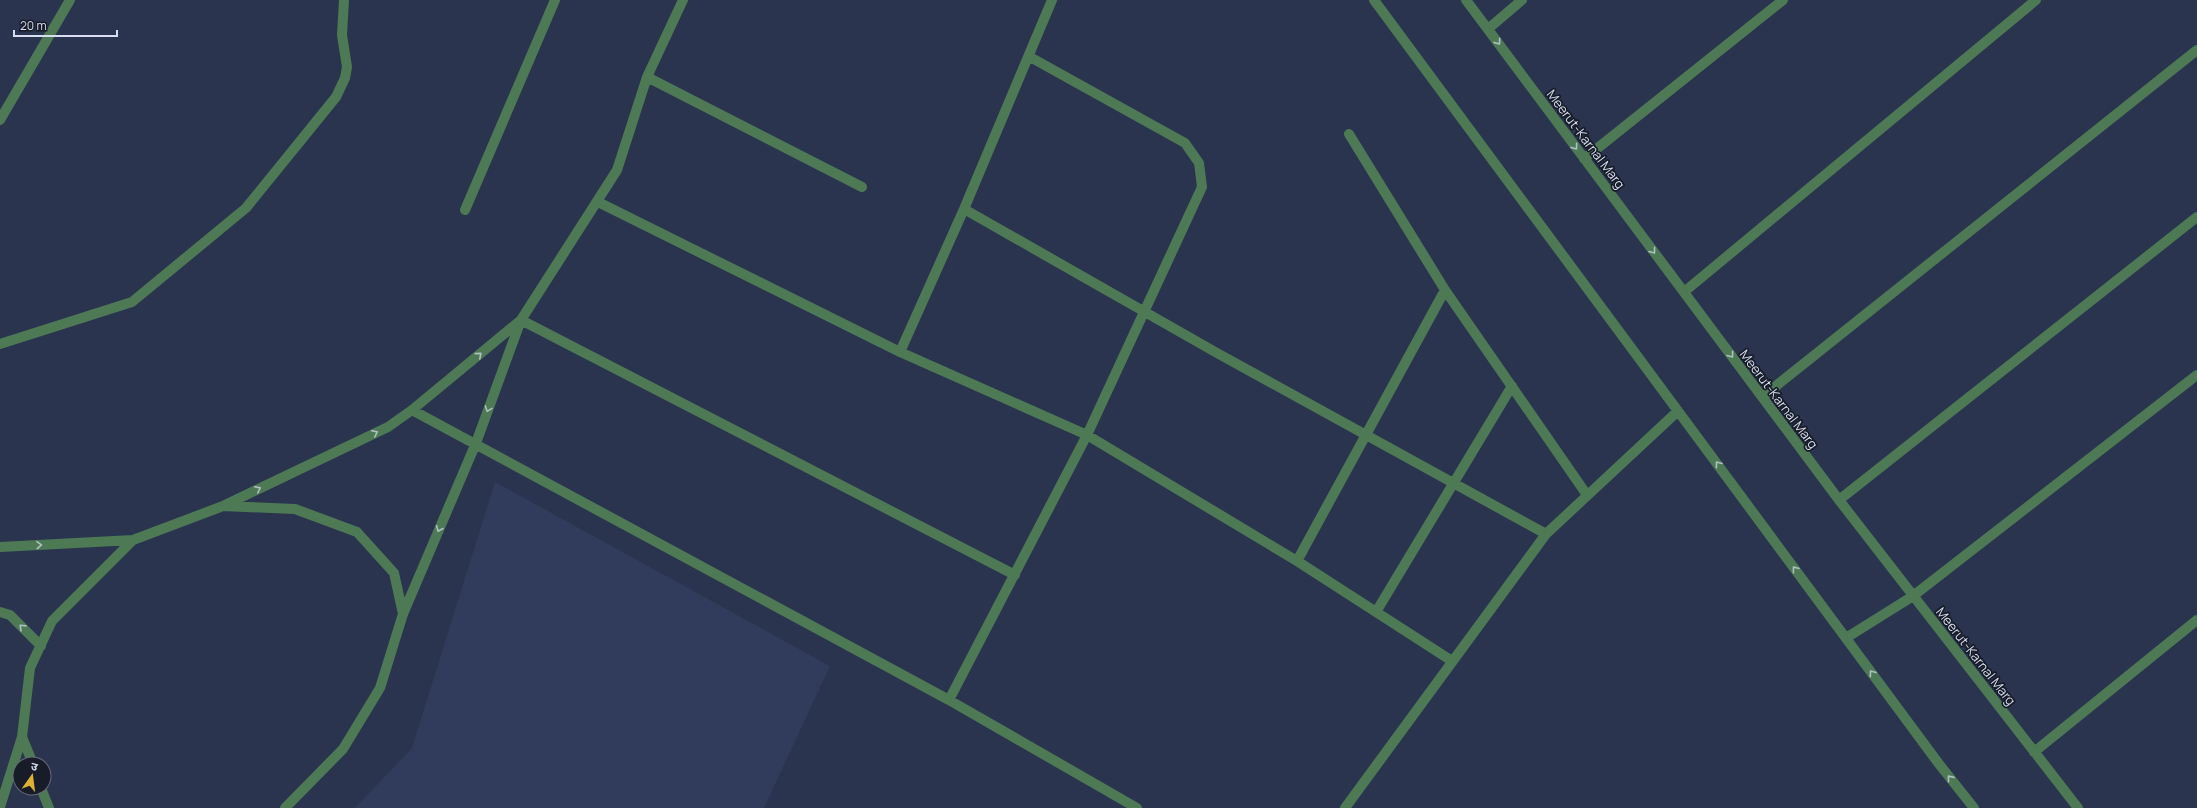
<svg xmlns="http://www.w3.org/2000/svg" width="2197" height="808" font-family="Manrope,'Noto Sans Devanagari',sans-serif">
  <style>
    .built { fill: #313c5d }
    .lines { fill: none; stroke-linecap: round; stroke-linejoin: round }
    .minor { stroke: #4d7a55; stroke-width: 10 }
    .oneway { stroke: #aec0c1 }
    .labels { text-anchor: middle; stroke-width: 3.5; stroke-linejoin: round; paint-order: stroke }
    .street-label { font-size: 13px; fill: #d7deef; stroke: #181c28 }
  </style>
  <rect width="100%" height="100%" fill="#2a344f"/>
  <path class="built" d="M495,482L830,666L764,808H355L412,748Z"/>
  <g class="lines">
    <path class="minor" d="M1374,0L1939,764L1974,808
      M1466,0L1839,500L2078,808
      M1488,29L1522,0
      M647,77L862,187
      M0,120L70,0
      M1349,134L1445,290L1587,495
      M1584,159L1783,0
      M598,202L900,352L964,209L1052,0
      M964,209L1217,353L1546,534
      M465,210L555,0
      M1445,290L1297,561L1452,661
      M1684,292L2036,0
      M521,320L1015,575
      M0,344L132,302L246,208L336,97L345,78L347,67L342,35L344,0
      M900,352L1087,435L1297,561
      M1762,397L2197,50
      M412,410L949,700L1137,808
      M1839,500L2197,217
      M225,505L388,427L412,410L521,320
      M0,547L133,540
      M0,612L10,615L41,646
      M1376,612L1512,386
      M403,614L476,443L521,320L617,170L647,77L683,0
      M1846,638L1913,596L2197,375
      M949,700L1087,435L1202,187L1199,163L1185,143L1030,57
      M2034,752L2197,620
      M33,764L22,737L30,668L52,621L133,540L223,506L295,509L357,532L394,573L403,614L380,688L343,749L285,808
      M41,788L49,808
      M0,807L22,737
      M1345,808L1546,534L1678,411"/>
  </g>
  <defs><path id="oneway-chevron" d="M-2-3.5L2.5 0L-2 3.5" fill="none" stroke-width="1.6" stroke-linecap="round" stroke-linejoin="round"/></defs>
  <g class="oneway">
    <use href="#oneway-chevron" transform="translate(1498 42) rotate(54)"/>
    <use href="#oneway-chevron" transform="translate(1575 147) rotate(54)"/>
    <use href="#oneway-chevron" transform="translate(1653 251) rotate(53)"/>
    <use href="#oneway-chevron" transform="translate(479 355) rotate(-40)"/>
    <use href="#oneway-chevron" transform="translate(1731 355) rotate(53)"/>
    <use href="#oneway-chevron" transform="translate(488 409) rotate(110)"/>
    <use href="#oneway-chevron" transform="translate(375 433) rotate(-26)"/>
    <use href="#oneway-chevron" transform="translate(1718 464) rotate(-127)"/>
    <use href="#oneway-chevron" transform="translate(258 489) rotate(-26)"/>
    <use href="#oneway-chevron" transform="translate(439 529) rotate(113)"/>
    <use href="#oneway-chevron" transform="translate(39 545) rotate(-3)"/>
    <use href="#oneway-chevron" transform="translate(1795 569) rotate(-127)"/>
    <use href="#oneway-chevron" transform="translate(22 627) rotate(-136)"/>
    <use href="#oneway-chevron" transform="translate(1872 673) rotate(-126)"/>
    <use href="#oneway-chevron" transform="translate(1950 778) rotate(-129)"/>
  </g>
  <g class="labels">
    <g class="street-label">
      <text transform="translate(1586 139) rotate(53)" y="5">Meerut-Karnal Marg</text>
      <text transform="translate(1779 399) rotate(53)" y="5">Meerut-Karnal Marg</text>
      <text transform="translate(1976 656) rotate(52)" y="5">Meerut-Karnal Marg</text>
    </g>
  </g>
  <g transform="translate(32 776) rotate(14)"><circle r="19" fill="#181c28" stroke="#646a78"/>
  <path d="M0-3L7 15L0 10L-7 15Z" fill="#ddb133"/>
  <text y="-6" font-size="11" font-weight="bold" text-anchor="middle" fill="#d7deef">उ</text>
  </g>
  <path d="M14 30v6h103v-6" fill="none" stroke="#d7deef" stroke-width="2"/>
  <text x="20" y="30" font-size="12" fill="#d7deef" stroke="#181c28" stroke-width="3" paint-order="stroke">20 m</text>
</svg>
